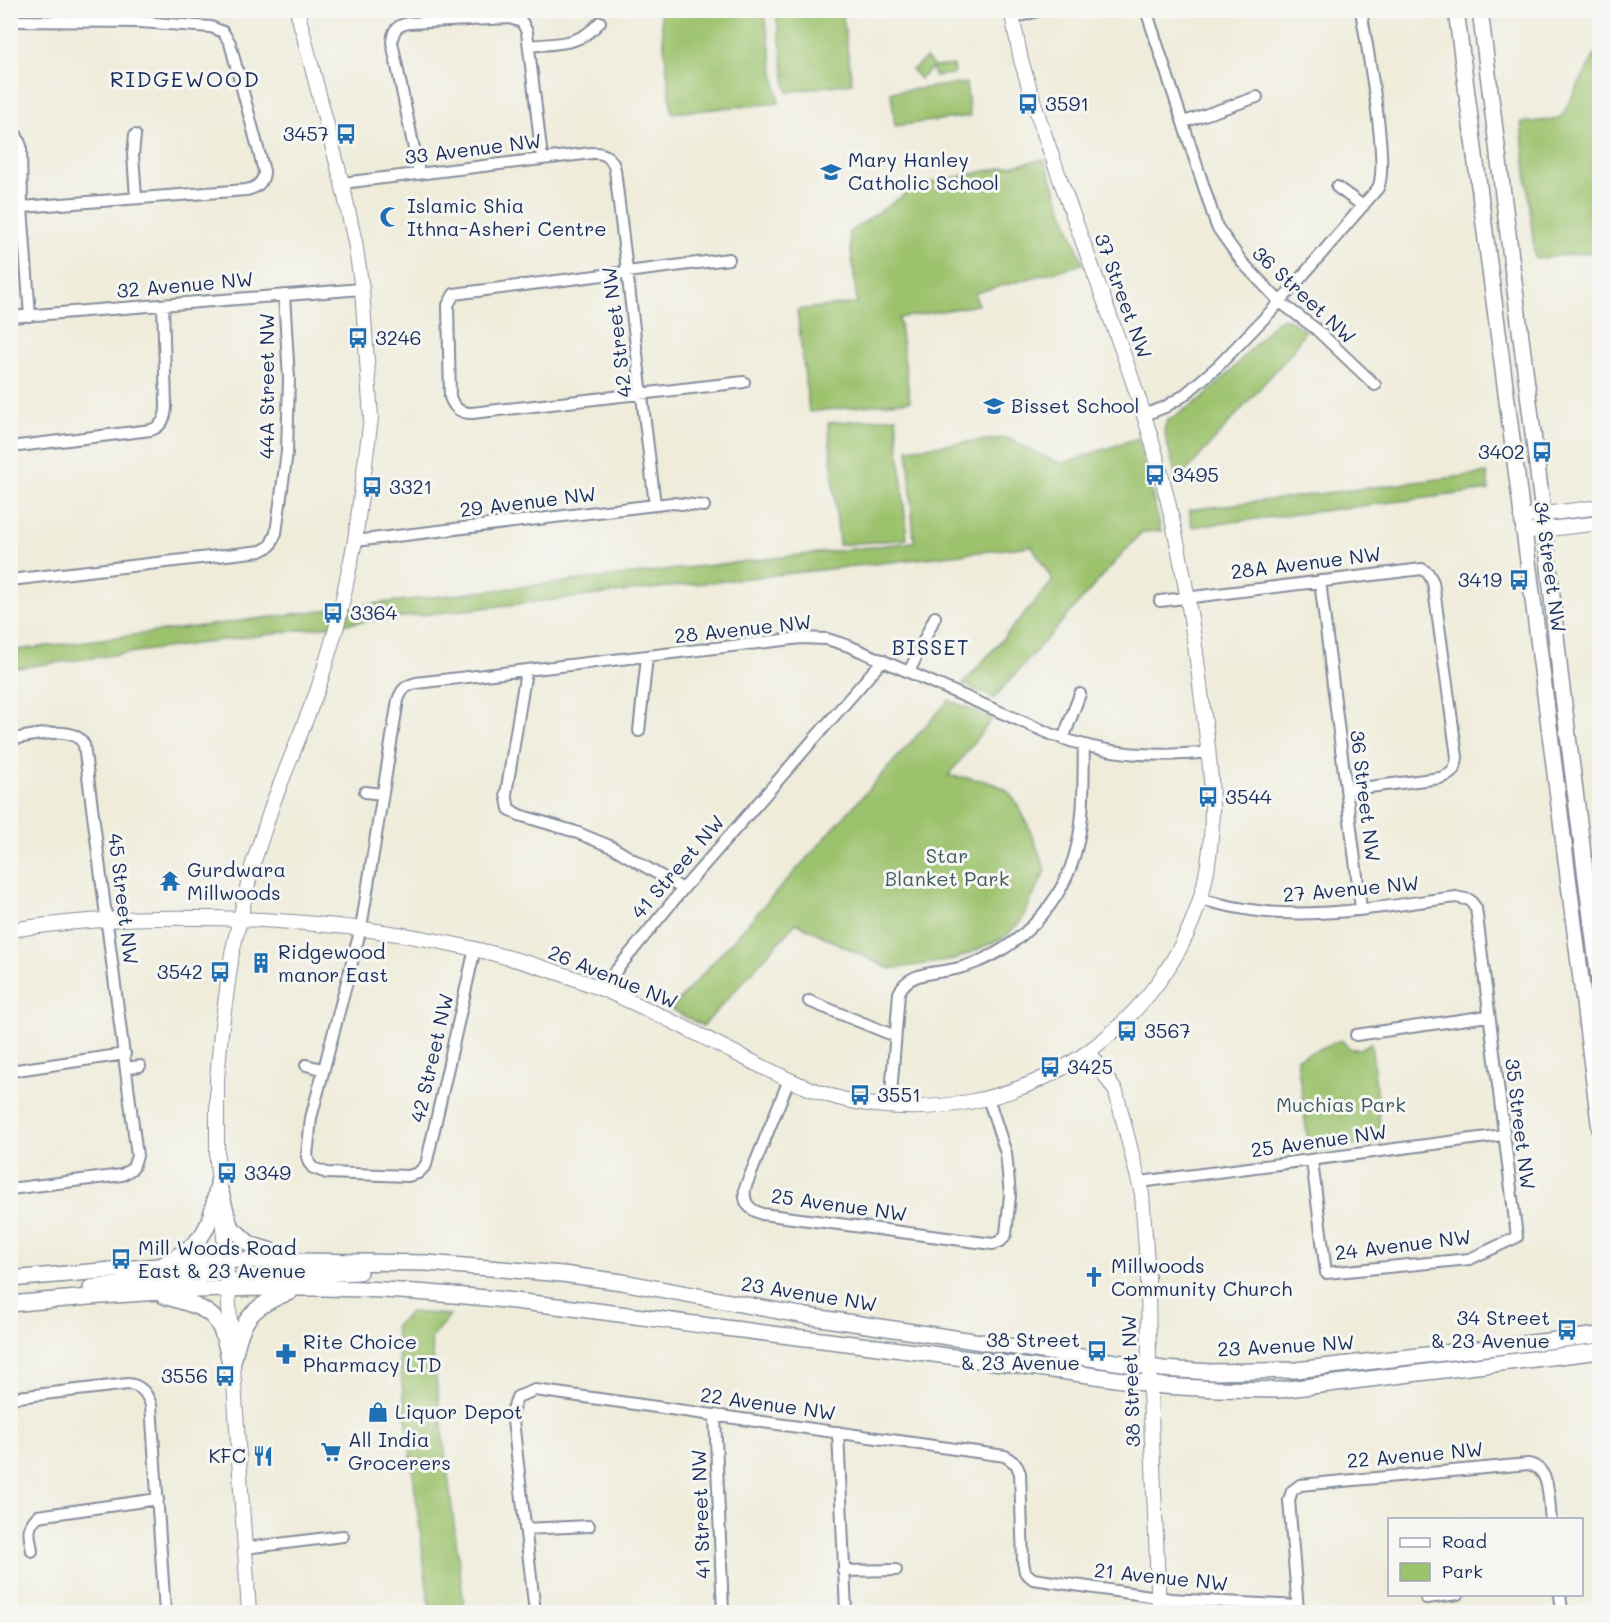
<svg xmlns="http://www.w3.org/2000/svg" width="1610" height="1623" font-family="Mali,sans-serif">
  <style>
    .green { fill: #9cc26d; stroke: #5c7866; stroke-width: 1.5 }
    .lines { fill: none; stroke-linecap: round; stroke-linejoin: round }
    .minor-casing { stroke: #858e9c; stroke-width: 14 }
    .tertiary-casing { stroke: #858e9c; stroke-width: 16 }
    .secondary-casing { stroke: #858e9c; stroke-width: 18 }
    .minor { stroke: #fff; stroke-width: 10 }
    .tertiary { stroke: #fff; stroke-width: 14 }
    .secondary { stroke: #fff; stroke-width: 15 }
    .labels { text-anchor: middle; stroke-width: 6; stroke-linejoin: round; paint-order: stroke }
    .poi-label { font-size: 20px; fill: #1b2f5e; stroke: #f6f6f2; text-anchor: start }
    .street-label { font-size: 20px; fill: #1b2f5e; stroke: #f6f6f2 }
    .park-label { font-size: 20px; fill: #425b62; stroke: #f6f6f2 }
    .neighbourhood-label { font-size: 21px; letter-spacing: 1.5px; fill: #1b2f5e; stroke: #f6f6f2 }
    .quarter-label { font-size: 22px; letter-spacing: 1.5px; fill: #1b2f5e; stroke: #f6f6f2 }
  </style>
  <rect width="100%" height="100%" fill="#f6f6f2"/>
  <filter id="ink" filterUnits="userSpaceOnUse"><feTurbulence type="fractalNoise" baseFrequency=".0167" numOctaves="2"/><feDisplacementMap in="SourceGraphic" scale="12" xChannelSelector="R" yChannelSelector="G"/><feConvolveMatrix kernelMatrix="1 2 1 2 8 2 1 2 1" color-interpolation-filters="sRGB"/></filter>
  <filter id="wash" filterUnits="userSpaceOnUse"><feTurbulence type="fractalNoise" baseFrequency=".008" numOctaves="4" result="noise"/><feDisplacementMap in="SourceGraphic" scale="24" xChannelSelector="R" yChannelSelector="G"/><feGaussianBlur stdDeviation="1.35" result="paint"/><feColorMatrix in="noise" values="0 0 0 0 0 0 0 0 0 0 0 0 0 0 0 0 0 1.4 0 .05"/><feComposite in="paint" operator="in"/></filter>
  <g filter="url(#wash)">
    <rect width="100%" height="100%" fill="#efecda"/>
    <path class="green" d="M660,11H764L779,103L672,113Z
      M776,11H842L852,83L787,92Z
      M1599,47V251L1535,259L1521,123L1560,119Z
      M926,58L934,67L953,65L954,74L934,76L932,68L920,79L912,70Z
      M966,83L970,116L895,126L891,92Z
      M1044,159L1083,264L975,293L978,305L899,318L910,401L809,412L797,310L857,303L849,232L919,185Z
      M1284,318L1290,320L1305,331L1291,353L1177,482L1164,430L1167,421L1203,398L1232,370L1275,322Z
      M896,417L907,539L839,545L828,423Z
      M1004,438L1015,440L1016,443L1061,464L1138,438L1161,531L1142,532L994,698L963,684L1053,581L1032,546L359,622L11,669L10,651L363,605L914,542L908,449Z
      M1487,473L1489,490L1192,527L1189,510Z
      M949,700L992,719L948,776C966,777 987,779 1003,788C1021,798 1037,850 1046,870L1021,921L1005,937L954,960L890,969L796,923L703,1026L671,1009Z
      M1341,1040L1351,1049H1360L1371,1043L1382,1142L1309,1151L1297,1058Z
      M410,1312L450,1315L431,1338L465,1612H430L395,1327Z"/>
  </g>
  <g filter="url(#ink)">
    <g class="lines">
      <g class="minor-casing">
        <path id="minor" d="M1146,10L1217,227L1242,262L1280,302L1316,329L1375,385
          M1013,18L1041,10
          M10,21L140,22L211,27L223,32L230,43L264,171C264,182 257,188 246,190L22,207
          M529,46C559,43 579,46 600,22
          M1184,122L1257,97
          M10,129L17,136L21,146L22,207L30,316
          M135,135L133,155L136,198
          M419,173L392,42C393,30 397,25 409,23L510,18L522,22L527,32L542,158
          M342,183L592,153C604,152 613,158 615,170L655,505
          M1337,187L1363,206
          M729,259L454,294L448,305L450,397C454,408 460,413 472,413L744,382
          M10,317L362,289
          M1144,415L1165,407L1183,396L1218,366L1280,302L1378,188C1390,164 1366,43 1361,10
          M10,447L151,430C162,426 166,418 166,406L163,305
          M355,541L672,503L704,506
          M10,580L261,551L270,546L276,533L287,452L289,379L284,295
          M1320,581L1361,908
          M1160,601L1422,569L1428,573L1433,582L1457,757C1456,769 1452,775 1440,778L1346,790
          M526,671L506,794L509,809L519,815L573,831L612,847L683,889
          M909,672L935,617
          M639,731L647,657
          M10,739C31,737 74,723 84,745L137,1156L133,1168L122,1175L10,1189
          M1063,739L1080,694
          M365,792L382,794
          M1200,899C1226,906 1254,912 1281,913C1339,916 1399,904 1456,897L1470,900L1476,908L1517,1237L1470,1259L1326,1273L1312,1161
          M475,948L426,1165L418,1173L408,1176L327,1173L313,1168L309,1163L307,1156L311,1118L361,928L398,700C402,689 405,686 416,683L801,638L827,639L849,646L1053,735C1106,755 1153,758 1209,752
          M601,989L683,889L883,660
          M809,1001L895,1036
          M1356,1035L1488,1016
          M306,1065L322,1069
          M126,1068L140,1066
          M10,1071L125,1054
          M789,1080L745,1188C743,1202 748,1209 762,1214L993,1244L1001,1241L1006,1234L1010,1195L1006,1153L988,1098
          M890,1107L899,993C908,970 939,974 959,968C1017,953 1064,904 1077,846C1085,813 1083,778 1084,745
          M1140,1182L1503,1135
          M10,1398L128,1384C141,1385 147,1393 151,1405L165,1612
          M715,1415L723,1612
          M838,1432L846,1612
          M525,1529L589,1526
          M245,1548L343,1536
          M32,1551C30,1536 25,1528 38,1516L158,1499
          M843,1571L896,1570
          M1560,1594L1562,1612
          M1426,1598L1458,1594
          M1298,1610L1289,1500L1292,1491L1300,1485L1528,1464C1552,1468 1548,1501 1551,1520
          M535,1612L512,1412L517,1397L535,1390L1005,1456L1016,1464L1020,1473L1023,1562L1025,1572L1033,1579L1171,1599L1297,1606"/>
      </g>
      <g class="tertiary-casing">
        <path id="tertiary" d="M1521,517L1600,507
          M1523,532L1600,523
          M10,930C100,916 188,915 278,921C389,928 498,947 602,989C648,1008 693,1032 737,1054C773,1072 807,1091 846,1100C926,1118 1014,1102 1082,1056C1141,1015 1187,955 1204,885C1219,820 1210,758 1201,693C1190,597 1172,501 1142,409C1109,307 1068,208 1035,106L1021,60L1011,10
          M1089,1051L1116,1092L1142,1194L1148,1277L1149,1367L1159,1612
          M249,1612L226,1260L217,1161V1080L221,1033L232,953L252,867L273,803L318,689L338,622L355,541L371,418L362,289L355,242L342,183L297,10"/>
      </g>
      <g class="secondary-casing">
        <path id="secondary" d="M1456,10L1535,615L1600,1130
          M1480,10L1545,529L1560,673L1600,987
          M218,1182L230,1226L251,1245L289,1256
          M164,1264C204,1242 209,1232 217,1188
          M10,1279L226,1260L427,1263L562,1274L622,1282L806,1316L1163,1369L1212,1372L1296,1370L1600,1335
          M91,1288L202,1275L211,1272L226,1260
          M227,1288L245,1277L359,1272
          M164,1296C179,1301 200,1305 212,1316C225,1328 227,1354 232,1370
          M10,1304C115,1294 220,1286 324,1288C457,1290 587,1310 718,1327C866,1346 1015,1363 1163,1386L1217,1389L1279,1390L1600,1351
          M232,1367C241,1323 246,1308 290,1292"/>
      </g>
      <use href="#minor" class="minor"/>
      <use href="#tertiary" class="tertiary"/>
      <use href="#secondary" class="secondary"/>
    </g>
  </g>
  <defs>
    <g id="bus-bare" transform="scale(1.62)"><path d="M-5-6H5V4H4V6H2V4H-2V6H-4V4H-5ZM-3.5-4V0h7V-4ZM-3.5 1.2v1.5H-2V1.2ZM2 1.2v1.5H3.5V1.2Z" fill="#1f6fb2" stroke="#f6f6f2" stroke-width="2.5" paint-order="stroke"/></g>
    <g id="school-bare" transform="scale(1.62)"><path d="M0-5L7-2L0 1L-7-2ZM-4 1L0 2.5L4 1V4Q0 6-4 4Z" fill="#1f6fb2" stroke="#f6f6f2" stroke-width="2.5" paint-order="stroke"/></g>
    <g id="mosque-bare" transform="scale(1.62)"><path d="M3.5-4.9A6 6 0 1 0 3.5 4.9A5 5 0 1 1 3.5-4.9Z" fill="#1f6fb2" stroke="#f6f6f2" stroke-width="2.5" paint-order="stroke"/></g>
    <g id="temple-bare" transform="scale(1.62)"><path d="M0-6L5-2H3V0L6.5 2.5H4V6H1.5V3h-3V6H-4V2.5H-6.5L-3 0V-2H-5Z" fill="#1f6fb2" stroke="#f6f6f2" stroke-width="2.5" paint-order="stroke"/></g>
    <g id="building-bare" transform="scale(1.62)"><path d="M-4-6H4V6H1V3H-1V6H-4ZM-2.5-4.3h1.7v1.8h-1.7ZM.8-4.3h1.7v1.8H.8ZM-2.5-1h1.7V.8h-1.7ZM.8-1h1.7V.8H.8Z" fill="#1f6fb2" stroke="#f6f6f2" stroke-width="2.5" paint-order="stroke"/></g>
    <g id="church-bare" transform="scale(1.62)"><path d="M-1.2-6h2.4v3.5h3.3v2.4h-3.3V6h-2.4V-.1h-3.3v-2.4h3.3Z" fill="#1f6fb2" stroke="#f6f6f2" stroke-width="2.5" paint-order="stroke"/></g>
    <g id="pharmacy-bare" transform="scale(1.62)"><path d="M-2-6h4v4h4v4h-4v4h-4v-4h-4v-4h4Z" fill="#1f6fb2" stroke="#f6f6f2" stroke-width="2.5" paint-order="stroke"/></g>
    <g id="shop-bare" transform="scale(1.62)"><path d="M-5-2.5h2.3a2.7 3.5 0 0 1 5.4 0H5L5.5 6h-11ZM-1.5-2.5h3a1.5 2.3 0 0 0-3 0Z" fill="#1f6fb2" stroke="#f6f6f2" stroke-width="2.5" paint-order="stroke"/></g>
    <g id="supermarket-bare" transform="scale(1.62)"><path d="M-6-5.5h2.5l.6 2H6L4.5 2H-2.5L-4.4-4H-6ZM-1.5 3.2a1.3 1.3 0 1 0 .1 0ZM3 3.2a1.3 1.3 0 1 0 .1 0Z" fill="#1f6fb2" stroke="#f6f6f2" stroke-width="2.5" paint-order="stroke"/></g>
    <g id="restaurant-bare" transform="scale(1.62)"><path d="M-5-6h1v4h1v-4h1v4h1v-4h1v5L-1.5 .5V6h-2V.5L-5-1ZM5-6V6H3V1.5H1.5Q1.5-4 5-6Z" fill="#1f6fb2" stroke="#f6f6f2" stroke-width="2.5" paint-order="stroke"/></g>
  </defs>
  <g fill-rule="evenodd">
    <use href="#bus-bare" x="1028" y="104"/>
    <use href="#bus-bare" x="346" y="134"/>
    <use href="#school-bare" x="831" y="172"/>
    <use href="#mosque-bare" x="390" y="217"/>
    <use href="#bus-bare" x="358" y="338"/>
    <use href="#school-bare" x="994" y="406"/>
    <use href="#bus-bare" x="1542" y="452"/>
    <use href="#bus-bare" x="1155" y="475"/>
    <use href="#bus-bare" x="372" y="487"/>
    <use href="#bus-bare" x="1519" y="580"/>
    <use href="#bus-bare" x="333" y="613"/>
    <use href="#bus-bare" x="1208" y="797"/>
    <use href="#temple-bare" x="170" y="881"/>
    <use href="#building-bare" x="261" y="963"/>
    <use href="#bus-bare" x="220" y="972"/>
    <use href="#bus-bare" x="1127" y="1031"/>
    <use href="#bus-bare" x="1050" y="1067"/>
    <use href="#bus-bare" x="860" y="1095"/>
    <use href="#bus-bare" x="227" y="1173"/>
    <use href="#bus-bare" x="121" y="1259"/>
    <use href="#church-bare" x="1094" y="1277"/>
    <use href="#bus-bare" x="1567" y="1330"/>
    <use href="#bus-bare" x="1097" y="1351"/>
    <use href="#pharmacy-bare" x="286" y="1354"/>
    <use href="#bus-bare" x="225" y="1376"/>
    <use href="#shop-bare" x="378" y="1412"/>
    <use href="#supermarket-bare" x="331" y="1452"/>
    <use href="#restaurant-bare" x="263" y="1456"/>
  </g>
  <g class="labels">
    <g class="poi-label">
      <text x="1045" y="111">3591</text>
      <text x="329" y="141" text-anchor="end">3457</text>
      <text x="848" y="167">Mary Hanley<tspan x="848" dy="23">Catholic School</tspan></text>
      <text x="407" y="213">Islamic Shia<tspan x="407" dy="23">Ithna-Asheri Centre</tspan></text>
      <text x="375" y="345">3246</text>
      <text x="1011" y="413">Bisset School</text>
      <text x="1525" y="459" text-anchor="end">3402</text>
      <text x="1172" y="482">3495</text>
      <text x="389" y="494">3321</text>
      <text x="1502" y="587" text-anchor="end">3419</text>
      <text x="350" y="620">3364</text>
      <text x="1225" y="804">3544</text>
      <text x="187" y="877">Gurdwara<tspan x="187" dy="23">Millwoods</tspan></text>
      <text x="278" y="959">Ridgewood<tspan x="278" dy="23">manor East</tspan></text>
      <text x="203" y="979" text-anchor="end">3542</text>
      <text x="1144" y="1038">3567</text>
      <text x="1067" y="1074">3425</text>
      <text x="877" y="1102">3551</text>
      <text x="244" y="1180">3349</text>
      <text x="138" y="1255">Mill Woods Road<tspan x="138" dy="23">East &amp; 23 Avenue</tspan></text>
      <text x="1111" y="1273">Millwoods<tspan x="1111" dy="23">Community Church</tspan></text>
      <text x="1550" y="1325" text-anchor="end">34 Street<tspan x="1550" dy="23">&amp; 23 Avenue</tspan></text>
      <text x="1080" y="1347" text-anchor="end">38 Street<tspan x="1080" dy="23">&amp; 23 Avenue</tspan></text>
      <text x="303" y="1349">Rite Choice<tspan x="303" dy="23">Pharmacy LTD</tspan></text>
      <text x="208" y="1383" text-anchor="end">3556</text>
      <text x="395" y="1419">Liquor Depot</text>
      <text x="348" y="1447">All India<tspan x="348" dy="23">Grocerers</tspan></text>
      <text x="246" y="1463" text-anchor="end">KFC</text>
    </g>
    <g class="street-label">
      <text transform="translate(473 149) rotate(-7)" y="7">33 Avenue NW</text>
      <text transform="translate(185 285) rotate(-5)" y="7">32 Avenue NW</text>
      <text transform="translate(1304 295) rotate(43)" y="7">36 Street NW</text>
      <text transform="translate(1123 296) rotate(70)" y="7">37 Street NW</text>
      <text transform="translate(617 332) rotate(-97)" y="7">42 Street NW</text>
      <text transform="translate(267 386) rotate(-90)" y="7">44A Street NW</text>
      <text transform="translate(528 502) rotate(-7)" y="7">29 Avenue NW</text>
      <text transform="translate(1306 563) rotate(-7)" y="7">28A Avenue NW</text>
      <text transform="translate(1550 567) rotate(82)" y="7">34 Street NW</text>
      <text transform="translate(743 629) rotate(-6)" y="7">28 Avenue NW</text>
      <text transform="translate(1365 796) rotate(83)" y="7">36 Street NW</text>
      <text transform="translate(678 867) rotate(-49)" y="7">41 Street NW</text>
      <text transform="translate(1351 889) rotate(-5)" y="7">27 Avenue NW</text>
      <text transform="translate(123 899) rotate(83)" y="7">45 Street NW</text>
      <text transform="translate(613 977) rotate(22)" y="7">26 Avenue NW</text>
      <text transform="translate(432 1058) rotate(-77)" y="7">42 Street NW</text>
      <text transform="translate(1520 1124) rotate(83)" y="7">35 Street NW</text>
      <text transform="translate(1319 1141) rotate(-8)" y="7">25 Avenue NW</text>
      <text transform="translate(839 1205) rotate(8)" y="7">25 Avenue NW</text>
      <text transform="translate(1403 1245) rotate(-7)" y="7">24 Avenue NW</text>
      <text transform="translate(809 1294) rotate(9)" y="7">23 Avenue NW</text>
      <text transform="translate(1286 1346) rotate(-3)" y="7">23 Avenue NW</text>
      <text transform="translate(1131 1381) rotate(-92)" y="7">38 Street NW</text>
      <text transform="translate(768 1404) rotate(8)" y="7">22 Avenue NW</text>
      <text transform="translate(1415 1455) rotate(-5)" y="7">22 Avenue NW</text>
      <text transform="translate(701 1514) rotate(-92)" y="7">41 Street NW</text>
      <text transform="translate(1161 1577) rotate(6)" y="7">21 Avenue NW</text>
    </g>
    <g class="park-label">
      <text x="947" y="863">Star<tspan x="947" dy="23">Blanket Park</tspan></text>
      <text x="1341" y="1112">Muchias Park</text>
    </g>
    <g class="neighbourhood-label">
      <text x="931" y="655">BISSET</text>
    </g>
    <g class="quarter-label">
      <text x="185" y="87">RIDGEWOOD</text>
    </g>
  </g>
  <rect width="1610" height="1623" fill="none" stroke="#f6f6f2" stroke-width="36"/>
  <rect x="1388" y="1518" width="195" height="78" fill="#f6f6f2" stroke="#9ea6b7" stroke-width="1.5"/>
  <rect x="1400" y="1538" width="30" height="9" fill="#ffffff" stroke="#9ea6b7" stroke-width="1.5"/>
  <text x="1442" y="1548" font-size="18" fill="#1b2f5e">Road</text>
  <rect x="1400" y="1563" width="30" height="18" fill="#9cc26d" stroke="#9ea6b7" stroke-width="1.5"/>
  <text x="1442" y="1578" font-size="18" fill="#1b2f5e">Park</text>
</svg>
